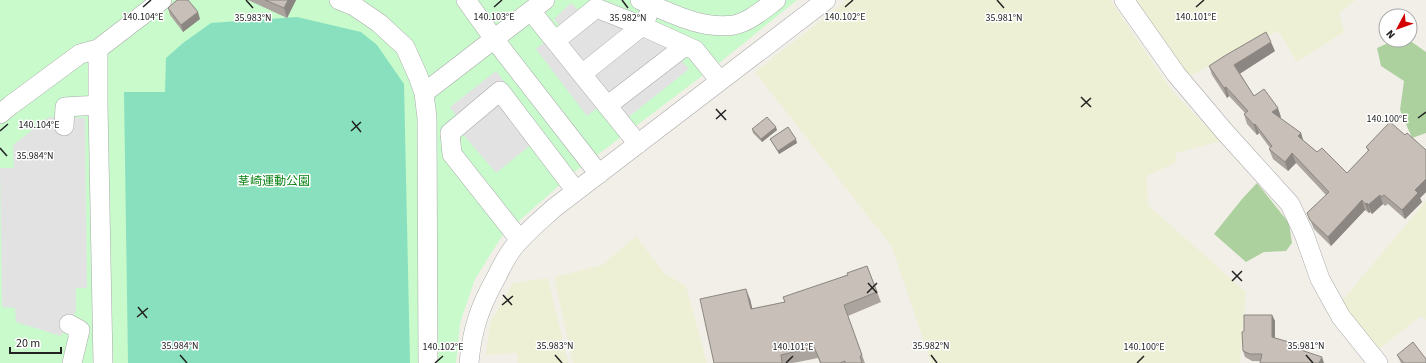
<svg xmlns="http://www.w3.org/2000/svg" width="1426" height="363" font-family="'Source Sans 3','Noto Sans JP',sans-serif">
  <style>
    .farmland { fill: #eef0d5 }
    .forest { fill: #add19e }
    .park { fill: #c8facc }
    .pitch { fill: #88e0be }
    .parking { fill: #e2e2e2 }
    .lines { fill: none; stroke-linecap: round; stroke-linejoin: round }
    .minor-casing { stroke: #a9a9a9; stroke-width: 20 }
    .minor { stroke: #fff; stroke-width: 19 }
    .wall { fill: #aba49e }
    .shaded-wall { fill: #8b8681 }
    .building { fill: #c7bfb8; stroke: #8b8681 }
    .ticks { fill: none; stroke: #222; stroke-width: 1.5 }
    .labels { text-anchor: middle; stroke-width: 3; stroke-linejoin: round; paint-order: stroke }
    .park-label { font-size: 12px; fill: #0c8416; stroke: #fff }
    .ticks-label { font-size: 10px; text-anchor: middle; fill: #222; stroke: #fff; stroke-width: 3; stroke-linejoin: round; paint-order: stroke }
  </style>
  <rect width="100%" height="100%" fill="#f2efe9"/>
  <path class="farmland" d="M847,0H1110L1173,92L1221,141L1176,153L1175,163L1147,176L1148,205L1246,292L1240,363H931L892,247L755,72Z
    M1132,0H1356L1339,13L1344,32L1297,62L1278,31L1188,77Z
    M1426,201V320L1421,316L1379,349L1340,303Z
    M636,236L664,273L686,286L707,363H573L554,277L602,265Z
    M548,278L568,363H518L517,353L486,355L490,323L513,283Z"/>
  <path class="forest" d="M1395,40H1409L1426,52V133L1412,138L1400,110L1404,81L1381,66L1377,48Z
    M1257,183L1289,223L1292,243L1286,251L1264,252L1246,262L1214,234L1242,199Z"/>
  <path class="park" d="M0,0H797L718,64L572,174L502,236L475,279L460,323L456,363H0Z"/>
  <path class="pitch" d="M297,17L361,32L377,45L404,84L410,363H128L124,92H165L166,58L183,43L211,23Z"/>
  <path class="parking" d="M571,3L580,12L697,43L680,59L689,69L616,127L597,108L587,116L536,49L562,28L554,19Z
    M496,71L543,135L496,173L462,133L458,118L450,107Z
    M49,117L85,118L87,288H76V311L61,336L16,322L15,308L2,307L0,168H14L13,145Z"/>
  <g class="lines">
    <g class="minor-casing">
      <path id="minor" d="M339,0L354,6L379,23L405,47L418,76L424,93L427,118L428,363
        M545,0L494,39L599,174
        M640,0C669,12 701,30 734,25C749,22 764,9 776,0
        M1124,0L1176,74L1224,131L1290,204L1304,234L1320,279L1341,317L1378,363
        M531,11L638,144
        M555,41L596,8L642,26L695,50L720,81
        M98,49V105L103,363
        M582,74L642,26L647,17
        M424,93L494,39L466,0
        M607,106L685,46
        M0,114L11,105L80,54L98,49L162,0
        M64,126L65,107L98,105
        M520,240L452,154L450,133L500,91L576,191
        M69,324L80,330L72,363
        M469,363C472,329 480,306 497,276C503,263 510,250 520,240C531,228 543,218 554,208L826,0"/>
    </g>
    <use href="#minor" class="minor"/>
  </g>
  <path class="wall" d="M248,0H296L287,18Z
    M168,8L200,19L183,32L170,15Z
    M1275,51L1240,73L1254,96L1281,117L1280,118L1301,133L1303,140L1317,152L1347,173L1368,151L1366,147L1405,135L1426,150V192L1420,198L1422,202L1405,219L1388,204L1385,206L1383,204L1372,214L1370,212L1369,213L1365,210L1331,246L1314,229L1307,213L1326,195L1296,163L1288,171L1273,159L1269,149L1270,148L1259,133L1257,135L1247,124L1244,114L1245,113L1229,96L1227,98L1212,75L1209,66Z
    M752,129L777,130L762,142L753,133Z
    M770,139L797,143L779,154L772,142Z
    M867,266L881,302L848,316L865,363H820L818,358L793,363H714L750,299L752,309L785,302Z
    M1272,315L1275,321V338L1303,351L1324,363L1252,361L1245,357L1243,351Z
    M1397,355L1426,363H1401Z"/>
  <path class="shaded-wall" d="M288,0H296L287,18L284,8Z
    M198,12L200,19L183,32L181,25Z
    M1271,42L1275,51L1238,75L1234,65Z
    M1226,87L1229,96L1227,98L1224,88Z
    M1278,108L1281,117L1276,121L1272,112Z
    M1255,124L1259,133L1257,135L1254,125Z
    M776,127L777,130L762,142L761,139Z
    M1301,133L1304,143L1298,136Z
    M796,139L797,143L779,154L778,151Z
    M1292,153L1296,163L1288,171L1285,162Z
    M1426,179V192L1420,198L1422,202L1405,219L1402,210L1415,190Z
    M1380,195L1383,204L1372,214L1368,205Z
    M1362,200L1365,210L1331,246L1328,237Z
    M1367,203L1370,212L1369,213L1365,204Z
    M746,289L750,299L755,319L751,309Z
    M1272,315L1275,321V343L1272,337Z
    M1322,357L1324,363H1319Z"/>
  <path class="building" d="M177,0H188L198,12L181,25L168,8Z
    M265,0H288L284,8Z
    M1266,32L1271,42L1234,65L1254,96L1264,89L1278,108L1272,112L1301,133L1298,136L1317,152L1322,148L1347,173L1369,150L1366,147L1390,122L1405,135L1407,133L1426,150V179L1415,190L1418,193L1402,210L1384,195L1381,197L1380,195L1368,205L1367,203L1365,204L1362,200L1328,237L1310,220L1307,213L1329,192L1292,153L1285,162L1269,149L1272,146L1255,124L1254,125L1244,114L1248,111L1226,87L1224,88L1209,66L1226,55Z
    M767,117L776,127L761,139L752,129Z
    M788,127L796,139L778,151L770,139Z
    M867,266L877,292L844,305L862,355L860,356L862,363H845V361L840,363H821L814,347L781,355L782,363H714L700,299L746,289L751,309L785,302L783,297L848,275L847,273Z
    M1244,315H1272V337L1302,346L1301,350L1322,357L1319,363H1260L1262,354H1250L1243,351L1242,332L1244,331Z
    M1413,342L1426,359V363H1404L1397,355Z"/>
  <path class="ticks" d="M246,0L253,8M622,0L628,8M997,0L1004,8M143,7L151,0M494,7L502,0M845,7L853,0M1196,7L1204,0M1081,97L1091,107M1081,107L1091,98M716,109L726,120M1418,118L1426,112M716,119L726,110M352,121L361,132M0,131L8,124M351,131L361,122M0,148L7,156M1232,271L1242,281M1232,281L1242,271M868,283L877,293M867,293L877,283M503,295L512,305M502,305L513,296M138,307L147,318M137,317L148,308M180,355L187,363M555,355L562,363M931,355L937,363M1306,355L1313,363M435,363L443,356M786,363L793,356M1137,363L1144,356"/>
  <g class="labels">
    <g class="park-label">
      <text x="274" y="185">茎崎運動公園</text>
    </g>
  </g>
  <g class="ticks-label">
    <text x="143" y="20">140.104°E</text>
    <text x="494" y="20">140.103°E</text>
    <text x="845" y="20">140.102°E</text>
    <text x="1196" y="20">140.101°E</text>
    <text x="253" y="21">35.983°N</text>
    <text x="1004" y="21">35.981°N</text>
    <text x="628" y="21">35.982°N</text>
    <text x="1387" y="122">140.100°E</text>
    <text x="39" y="128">140.104°E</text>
    <text x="35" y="159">35.984°N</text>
    <text x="180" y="349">35.984°N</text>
    <text x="555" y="349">35.983°N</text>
    <text x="931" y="349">35.982°N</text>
    <text x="1306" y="349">35.981°N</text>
    <text x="443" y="350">140.102°E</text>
    <text x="793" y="350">140.101°E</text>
    <text x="1144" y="350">140.100°E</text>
  </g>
  <g transform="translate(1398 28) rotate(229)"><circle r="19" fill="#ffffff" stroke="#a7a7a7"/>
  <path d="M0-3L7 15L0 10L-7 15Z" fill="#d40000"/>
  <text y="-6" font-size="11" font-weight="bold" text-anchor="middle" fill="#222222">N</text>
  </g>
  <path d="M10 347v6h51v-6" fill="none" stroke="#222222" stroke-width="2"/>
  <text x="16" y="347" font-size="12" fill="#222222" stroke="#ffffff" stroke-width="3" paint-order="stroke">20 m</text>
</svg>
